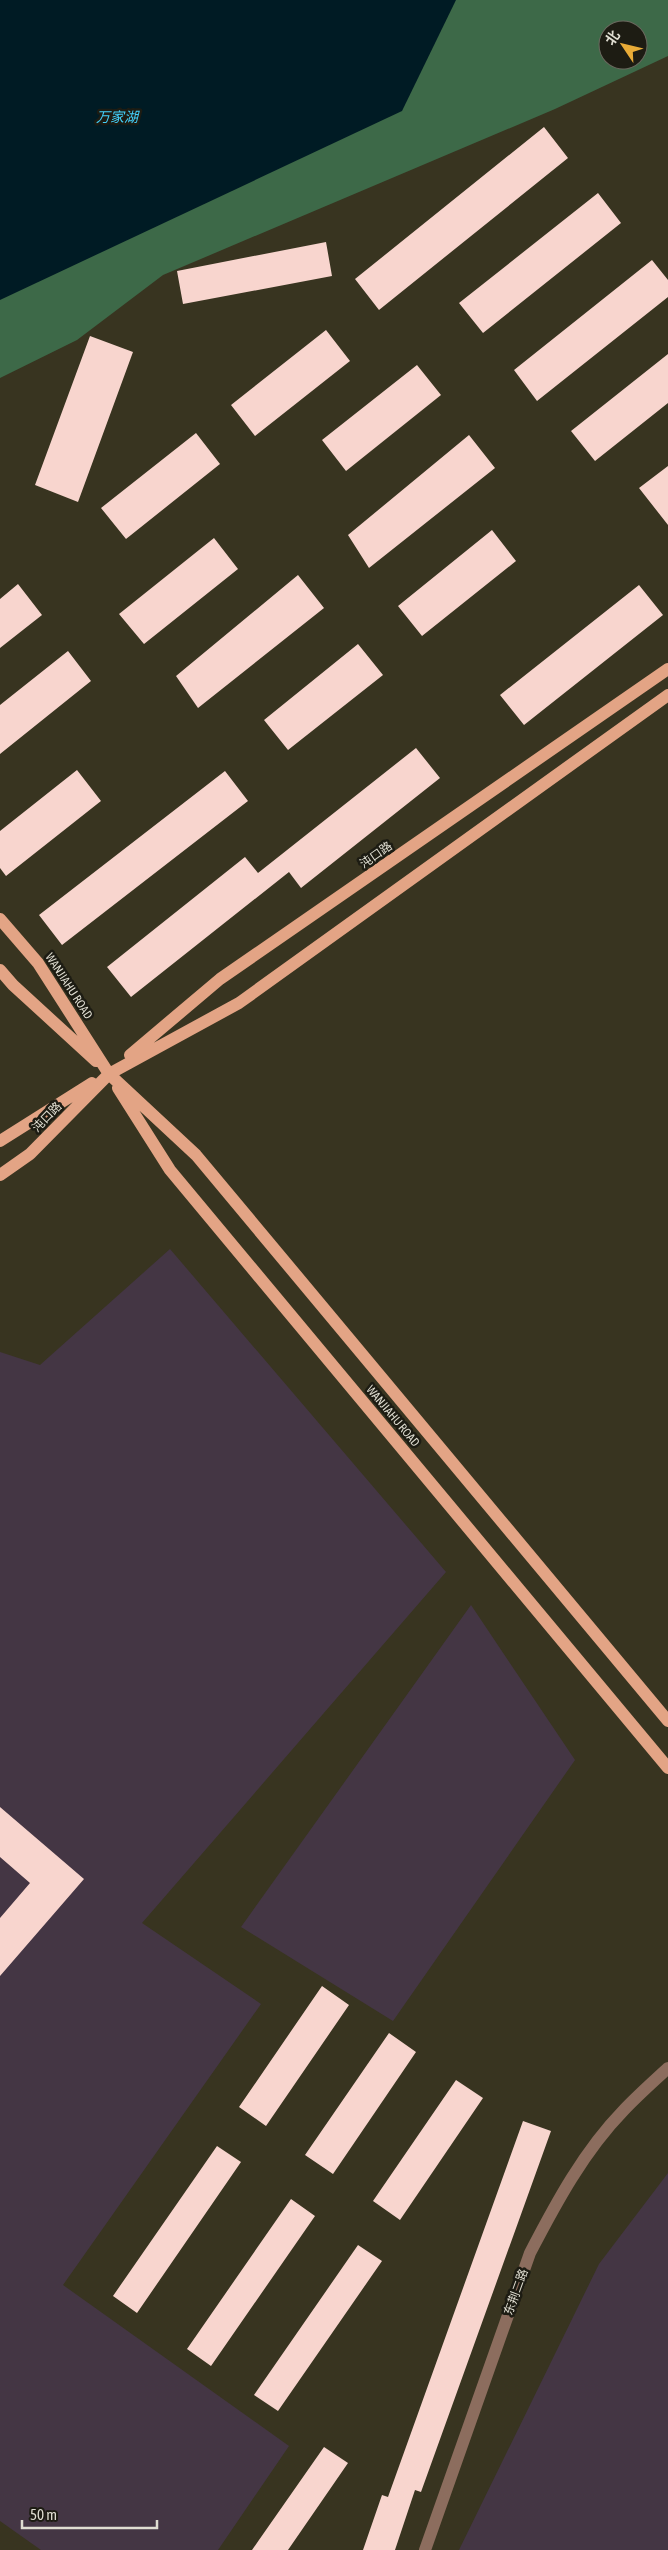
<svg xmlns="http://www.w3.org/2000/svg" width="668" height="2550" font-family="'Asap Condensed','Noto Sans SC',sans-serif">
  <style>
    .education { fill: #443644 }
    .green { fill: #3d6948; fill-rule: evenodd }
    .water { fill: #001b24 }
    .building { fill: #f8d5ce }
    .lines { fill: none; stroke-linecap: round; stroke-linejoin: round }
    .minor { stroke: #8c6d5e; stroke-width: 12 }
    .major { stroke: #e3a485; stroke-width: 12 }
    .labels { text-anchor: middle; stroke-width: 5; stroke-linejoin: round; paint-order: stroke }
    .street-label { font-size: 12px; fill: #dfddd1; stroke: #1d1c13 }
    .water-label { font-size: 14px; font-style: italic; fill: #43d1fb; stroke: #1d1c13 }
  </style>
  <rect width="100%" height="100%" fill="#383420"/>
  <path class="education" d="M170,1249L446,1572L142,1923L261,2004L63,2285L289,2446L218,2550H41L0,2521V1352L40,1365Z
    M471,1605L575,1760L393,2021L241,1927Z
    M668,2173V2550H459L599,2264Z"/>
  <path class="green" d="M0,0H668V56L555,109L163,275L77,340L0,378ZM608,30H638V60H608Z"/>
  <path class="water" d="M0,0H456L402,111L0,300Z"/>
  <path class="building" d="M544,127L568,158L379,310L355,279Z
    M598,193L621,223L483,333L459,303Z
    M326,242L332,276L183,304L177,271Z
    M652,260L668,280V297L537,401L514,370Z
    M326,330L350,361L255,436L231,405Z
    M90,336L133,352L78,502L35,485Z
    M668,354V403L595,461L571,431Z
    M417,365L441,395L346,471L322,440Z
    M196,433L220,464L126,539L101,508Z
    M469,435L495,468L369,568L348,535Z
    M668,466V525L639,488Z
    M492,530L516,561L422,636L398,606Z
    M214,538L238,569L144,644L119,614Z
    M298,575L324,608L198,708L176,676Z
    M18,584L42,615L0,648V599Z
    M639,585L663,615L524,725L500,695Z
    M358,644L383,675L288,750L264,720Z
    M68,651L91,681L0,754V705Z
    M416,748L440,778L301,888L289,872L131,997L107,967L245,857L258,873Z
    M77,770L101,801L6,876L0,868V831Z
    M225,771L248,801L62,945L39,915Z
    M0,1807L84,1879L0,1976V1918L30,1883L0,1857Z
    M322,1986L349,2005L266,2126L239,2107Z
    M389,2033L416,2052L333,2174L305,2155Z
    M456,2080L483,2098L400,2220L373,2201Z
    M523,2121L551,2131L421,2492L415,2490L395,2550H363L382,2495L388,2497Z
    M217,2146L241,2162L137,2313L113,2296Z
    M291,2199L315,2216L211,2366L187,2349Z
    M358,2245L382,2261L278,2411L254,2395Z
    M324,2447L348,2463L288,2550H252Z"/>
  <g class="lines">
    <path class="minor" d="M425,2550L530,2253C556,2203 584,2151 623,2111C637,2096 653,2082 668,2068"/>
    <path class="major" d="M0,919L38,963L109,1074L196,1155L668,1721
      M0,970L13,985L96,1061
      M130,1055L220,979L668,669
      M118,1088L170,1170L668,1768
      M0,1141L92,1083
      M0,1175L30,1154L109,1074L239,1003L668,695"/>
  </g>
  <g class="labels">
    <g class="street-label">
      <text transform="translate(376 855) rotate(-35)" y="4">沌口路</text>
      <text transform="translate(69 986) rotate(57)" y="4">WANJIAHU ROAD</text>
      <text transform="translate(47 1117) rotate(-46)" y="4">沌口路</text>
      <text transform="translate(393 1416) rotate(50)" y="4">WANJIAHU ROAD</text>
      <text transform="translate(516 2292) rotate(-70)" y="4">东荆二路</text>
    </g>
    <g class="water-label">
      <text x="117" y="122">万家湖</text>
    </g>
  </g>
  <g transform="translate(623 45) rotate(305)"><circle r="24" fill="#1d1c13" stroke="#6b695f"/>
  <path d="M0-4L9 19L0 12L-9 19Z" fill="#e8ab37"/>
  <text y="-8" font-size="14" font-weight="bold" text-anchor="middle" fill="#dfddd1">北</text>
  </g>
  <path d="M22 2520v8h135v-8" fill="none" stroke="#dfddd1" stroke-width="2.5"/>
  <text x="30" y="2520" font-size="15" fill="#dfddd1" stroke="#1d1c13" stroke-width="4" paint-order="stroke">50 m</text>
</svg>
